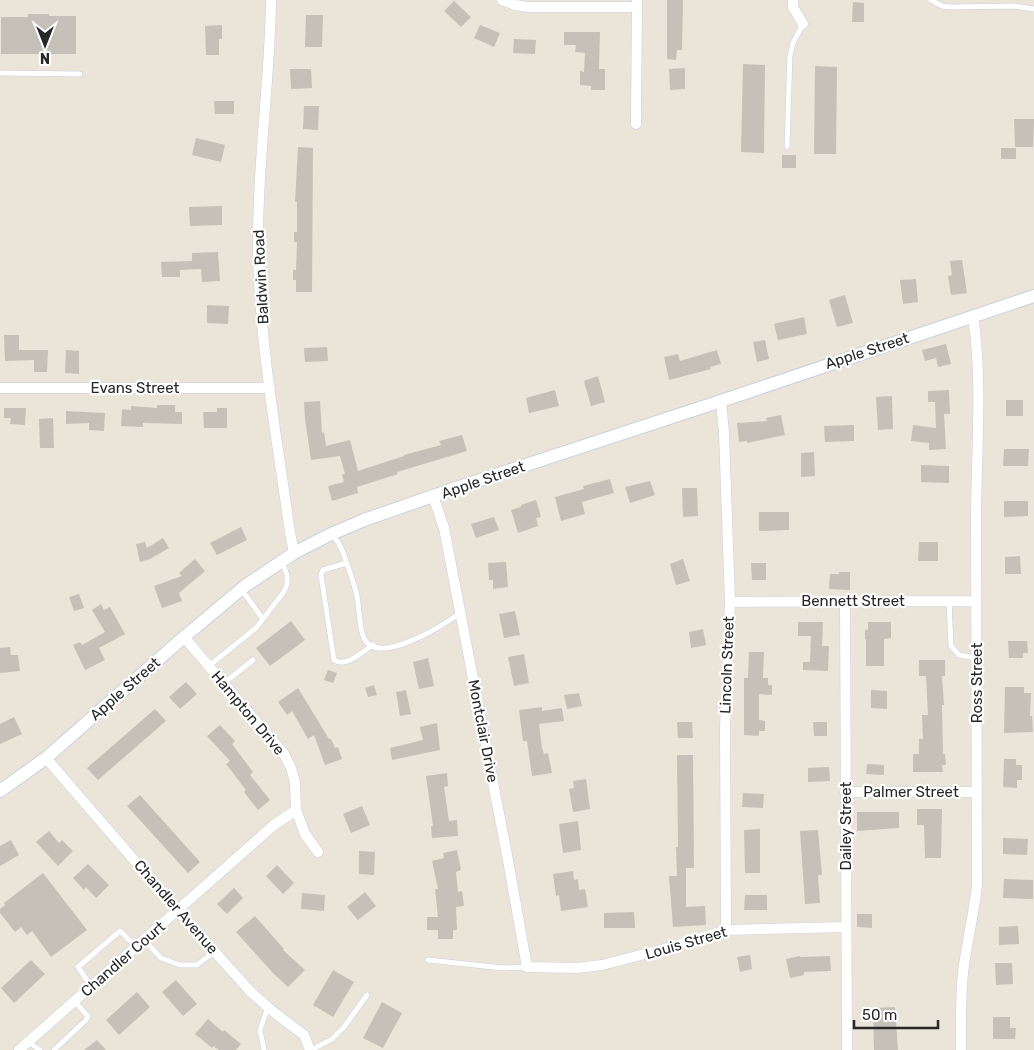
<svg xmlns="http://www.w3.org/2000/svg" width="1034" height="1050" font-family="Rubik,sans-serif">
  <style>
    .building { fill: #c5c1b8 }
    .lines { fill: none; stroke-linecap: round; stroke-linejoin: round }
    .service-casing { stroke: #cdcee0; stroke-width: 6 }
    .minor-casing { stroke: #cdcee0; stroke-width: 11 }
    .tertiary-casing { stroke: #cdcee0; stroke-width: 14 }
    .service { stroke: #fff; stroke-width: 5 }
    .minor { stroke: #fff; stroke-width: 10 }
    .tertiary { stroke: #fff; stroke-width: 12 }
    .labels { text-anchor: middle; stroke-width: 4.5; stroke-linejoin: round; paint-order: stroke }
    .street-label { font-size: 15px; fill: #272727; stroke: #fff }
  </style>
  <rect width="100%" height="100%" fill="#eae5d8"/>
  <path class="building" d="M667,0H683L682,50H677L676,60L667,59Z
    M454,1L471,17L461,27L444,11Z
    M853,2L864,3V22H852Z
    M28,14H49V16H76V54H1V17H28Z
    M306,15H323L322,47H305Z
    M222,25V39H219V55H206L205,26Z
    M480,25L500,33L494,47L474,38Z
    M564,32H600L599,69H605V90H591V86L580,85V71L584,72L585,53L575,52L576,45H564Z
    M514,39L536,40L535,54L513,53Z
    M743,64L765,65L764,153L741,152Z
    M815,66L837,67L836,154H814Z
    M685,68V89L670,90L669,69Z
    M290,69H311L312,88L291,89Z
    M214,101H234V114H215Z
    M304,106H319L318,130L303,129Z
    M1014,119H1034L1033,147H1015Z
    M196,138L225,145L221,162L192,155Z
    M298,147L313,148L312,292H296V280H293V270H296L297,242H294V232H297V202H295Z
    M1001,148H1016V159H1001Z
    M782,155H796V168H782Z
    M222,206V225L190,226L189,207Z
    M218,252L220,281L202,282L201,269L180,270V277H162L161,262L192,261V253Z
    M962,260L967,293L951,295L948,276L952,275L950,261Z
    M916,279L918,302L903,304L900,280Z
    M845,295L853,323L837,327L829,300Z
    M207,305L229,306L228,324L207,323Z
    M804,317L807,334L778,340L774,324Z
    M4,335H19V350H48L47,372H34V360L5,361Z
    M765,340L769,359L757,362L753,342Z
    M946,344L951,364L938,367L936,358L925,361L922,350Z
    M327,347L328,361L305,362L304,348Z
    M66,350L79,351V374L65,373Z
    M717,350L721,364L710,367L711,369L669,380L664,357L678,354L680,361Z
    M598,376L605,402L591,406L584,381Z
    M555,390L559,406L529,413L526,398Z
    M949,390L950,414H944L946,449L929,450V443L911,441L913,425L936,428L935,402H928V391Z
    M892,396L893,429L878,430L876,397Z
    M1006,400H1023V416H1006Z
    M320,401L322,433L324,432L326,446L350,440L358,471L404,456V455L441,445L439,441L462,435L467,451L397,472L398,474L357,487L358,493L332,501L328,486L344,482L342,474H345L340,456L311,460L305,419L304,402Z
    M157,405H175V412H182V424L143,423V427L121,426L122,409L131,410V406L157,408Z
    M4,408H26L25,425L10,424L11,418H4Z
    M217,408H227V428H204L203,412H217Z
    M66,411L105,413L104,431L89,430V423L66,424Z
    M781,415L785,435L747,443V441L739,442L737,423L767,421L766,418Z
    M53,418L54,448H40L39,419Z
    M854,425V441L825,442L824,426Z
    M1004,449H1029L1028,466H1003Z
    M814,452L815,476L801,477V453Z
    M921,465L949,466V483L921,482Z
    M610,479L614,493L582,502L585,514L561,521L555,497L584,489L583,486Z
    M650,481L655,495L630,503L625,487Z
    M682,488H697L698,516L683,517Z
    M536,500L541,517L536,518L538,526L518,533L511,510L521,507V505Z
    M1004,501H1028V516L1004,517Z
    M759,512H789V530L759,531Z
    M494,517L499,530L476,538L471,524Z
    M241,527L247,540L217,555L210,543Z
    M163,538L169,548L150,559L140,562L136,544L145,542L147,548Z
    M919,542H938V561H918Z
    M1020,556L1021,574H1005V557Z
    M195,559L205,571L179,593L182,601L162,608L154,586L182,576L179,573Z
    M683,559L690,581L676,585L670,564Z
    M506,562L508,587L493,589V580H489L488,563Z
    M751,563H766V580H752Z
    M839,572H850V590L829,589L830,574H839Z
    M79,594L84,608L74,611L69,597Z
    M101,604L104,610L110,607L125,634L99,648L105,660L85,670L73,645L80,642L82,645L105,632L92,610Z
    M515,611L520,635L504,638L499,614Z
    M291,621L305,640L270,666L256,648Z
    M798,622H823L822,646H829L828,671L803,670V662H810L811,636H798Z
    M868,622H891V638L884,639V666H866V639H865V630H868Z
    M703,629L706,645L691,648L689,632Z
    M1008,641H1027L1028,653H1023V658H1009Z
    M10,647L11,655H18L20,671L0,673V648Z
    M749,652H764L763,678H768V685H772V695L759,694V720L765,721V731H759V736L744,735V678H748Z
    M524,654L529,683L514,686L508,657Z
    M428,658L434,686L419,689L413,662Z
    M919,660H945V676H942L944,705H942L943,754H945L946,765H942L943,772H913V754H919V739H923L922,715H928L926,676H919Z
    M328,670L337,673L333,683L324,680Z
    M186,682L197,694L180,709L169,697Z
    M374,685L377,695L368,697L365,688Z
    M1005,687H1024V693H1031L1030,716H1032L1033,732L1004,733Z
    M298,688L329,739H331L335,748L338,747L342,759L325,765L314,735L308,739L292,711L287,715L278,702Z
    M406,690L411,714L400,716L396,692Z
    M871,690L887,691V709L871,708Z
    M579,693L582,706L567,709L564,695Z
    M542,707V711L562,708L564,721L539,724L542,748L544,754L548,753L552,773L532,776L527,741H523L519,710Z
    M155,709L166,721L98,780L87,768Z
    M14,717L22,734L0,744V724Z
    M677,722H692L693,738H678Z
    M813,722H827V736H814Z
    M437,723L440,750L392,760L390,748L423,740L420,727Z
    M220,725L235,741L232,744L253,772L250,775L270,800L258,810L244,792L246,790L226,764L230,761L207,736Z
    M677,755H693L694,868H686V907L705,906L706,925L673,927L669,876H677L676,847H678Z
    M1004,759H1016V765H1022V780H1017V788L1003,787Z
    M867,764L884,765V775L866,774Z
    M829,767L830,781L808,782V768Z
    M447,773L448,786L444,787L449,821L457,820L458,836L432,838L431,826H433L426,776Z
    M586,779L590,809L573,812L569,789L574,788L573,781Z
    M743,793L764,794L763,808L742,807Z
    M140,795L200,862L188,873L127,806Z
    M362,806L370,825L351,833L343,814Z
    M917,809H942L941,858H925L924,825H917Z
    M857,812H899V828L857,831Z
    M578,821L581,850L563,853L559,824Z
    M760,829V873H745L744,830Z
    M818,830L822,875H818L820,903L805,904L800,831Z
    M49,831L59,843L62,840L73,851L58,866L36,842Z
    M1003,838L1028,839L1027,855L1003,854Z
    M11,840L19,855L0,866V846Z
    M457,850L461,870L456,872L458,892L462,891L464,906L456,907L457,930H453V939H438V930H427V917H438L435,889H438L432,861L444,858L443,853Z
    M359,851L375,852L374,875L359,874Z
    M88,864L109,885L96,898L86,887L84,890L73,878Z
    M277,865L294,883L283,894L266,876Z
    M573,871L574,880L578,879L579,890L585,889L588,907L561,911L559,895L556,896L553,874Z
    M43,873L87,930L51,957L32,931L27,935L21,927L15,932L0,913V909L5,905L4,903Z
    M1004,879L1033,880V899L1003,898Z
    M234,888L243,898L227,914L217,904Z
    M365,892L376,906L358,920L347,907Z
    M302,893L325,895L324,911L301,909Z
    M745,895H767V910H744Z
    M634,912L635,928H604V913Z
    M857,914H872V928L857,927Z
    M255,916L284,949L283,950L305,970L288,987L273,973L236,932Z
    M1018,926L1019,944L999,945V927Z
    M750,955L752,969L740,972L737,957Z
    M800,956V957L830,956L831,971L804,972V975L790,978L786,959Z
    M31,960L45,974L14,1003L1,988Z
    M995,963H1012L1013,984L996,985Z
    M333,970L354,982L333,1017L313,1005Z
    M176,980L197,1004L183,1016L162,992Z
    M137,992L150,1007L119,1035L106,1020Z
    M382,1002L402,1013L383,1048L363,1038Z
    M895,1007L898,1050H874L873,1008Z
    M993,1017H1010V1028H1016L1015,1039H993Z
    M208,1019L223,1032L224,1030L241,1044L236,1050H219L213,1046L212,1048L195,1034Z
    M97,1040L106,1050H84Z"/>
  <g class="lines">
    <g class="service-casing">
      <path id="service" d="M931,0L942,6L951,7L1014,6L1034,9
        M0,73L80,74
        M787,147L790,55L793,43L803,24
        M331,536C339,540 341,548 344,555C348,567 353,580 356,592C360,606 358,624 364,638C377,667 444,625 460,613
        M347,563L323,570L321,575L334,660C346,668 362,652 373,645
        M241,589L263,619
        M949,601L951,646L959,655L976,658
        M209,666L256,628L283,593L287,585V575L282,561
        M224,683L253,660
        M144,940L161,958L180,965H197L214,952
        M428,960L503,968L527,967
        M91,986L78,967L120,931L136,947
        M28,1042L40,1050
        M54,1050L86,1020L88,1016L74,1001
        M264,1050L260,1030L268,1007
        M311,1050L332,1039L344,1027L367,995"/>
    </g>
    <g class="minor-casing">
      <path id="minor" d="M271,0C270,82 257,164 258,246C259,342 277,438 290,533L294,553
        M502,0L515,5L528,7H637
        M793,0V7L803,24
        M636,124L637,0
        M0,388H270
        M721,401L724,433L730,602L725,729L726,930
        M433,496L444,528L507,855L527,967L577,968L602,965L664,949L726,930L846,927
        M845,601L847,1050
        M730,602L976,601
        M184,637L284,754L291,768L295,782L296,810L305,834L318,852
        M46,758L178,911L250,991L271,1010L304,1035L310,1050
        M845,792H977
        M19,1050L274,825L296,810
        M961,1050C961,1022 960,993 964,965C968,938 974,912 977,885C977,764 976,642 976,521C976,453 983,383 973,316"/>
    </g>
    <g class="tertiary-casing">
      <path id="tertiary" d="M0,791L46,758L184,637L245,586L294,553L329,535L364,520L456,488L721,401L1034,296"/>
    </g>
    <use href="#service" class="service"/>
    <use href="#minor" class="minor"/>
    <use href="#tertiary" class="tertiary"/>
  </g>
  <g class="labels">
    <g class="street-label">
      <text transform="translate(261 277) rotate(-93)" y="5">Baldwin Road</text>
      <text transform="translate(867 351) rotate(-18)" y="5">Apple Street</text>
      <text x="135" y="393">Evans Street</text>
      <text transform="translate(483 480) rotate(-19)" y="5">Apple Street</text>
      <text x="853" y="606">Bennett Street</text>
      <text transform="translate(727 665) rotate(-88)" y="5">Lincoln Street</text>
      <text transform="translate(977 683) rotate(-90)" y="5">Ross Street</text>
      <text transform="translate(125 689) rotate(-41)" y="5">Apple Street</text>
      <text transform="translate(248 713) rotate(50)" y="5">Hampton Drive</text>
      <text transform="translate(483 731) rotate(79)" y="5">Montclair Drive</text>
      <text x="911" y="797">Palmer Street</text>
      <text transform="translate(846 826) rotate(-90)" y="5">Dailey Street</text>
      <text transform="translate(176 907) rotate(49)" y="5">Chandler Avenue</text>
      <text transform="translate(686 943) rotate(-16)" y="5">Louis Street</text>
      <text transform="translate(123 959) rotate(-41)" y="5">Chandler Court</text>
    </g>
  </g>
  <g transform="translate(45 45) rotate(180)" stroke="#ffffff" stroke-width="4" paint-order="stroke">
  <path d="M0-4L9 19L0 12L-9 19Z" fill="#272727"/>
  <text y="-8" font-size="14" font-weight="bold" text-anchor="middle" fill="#272727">N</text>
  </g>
  <path d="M854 1020v8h84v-8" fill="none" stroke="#272727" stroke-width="2.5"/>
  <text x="862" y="1020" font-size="15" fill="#272727" stroke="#ffffff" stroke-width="4" paint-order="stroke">50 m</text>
</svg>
